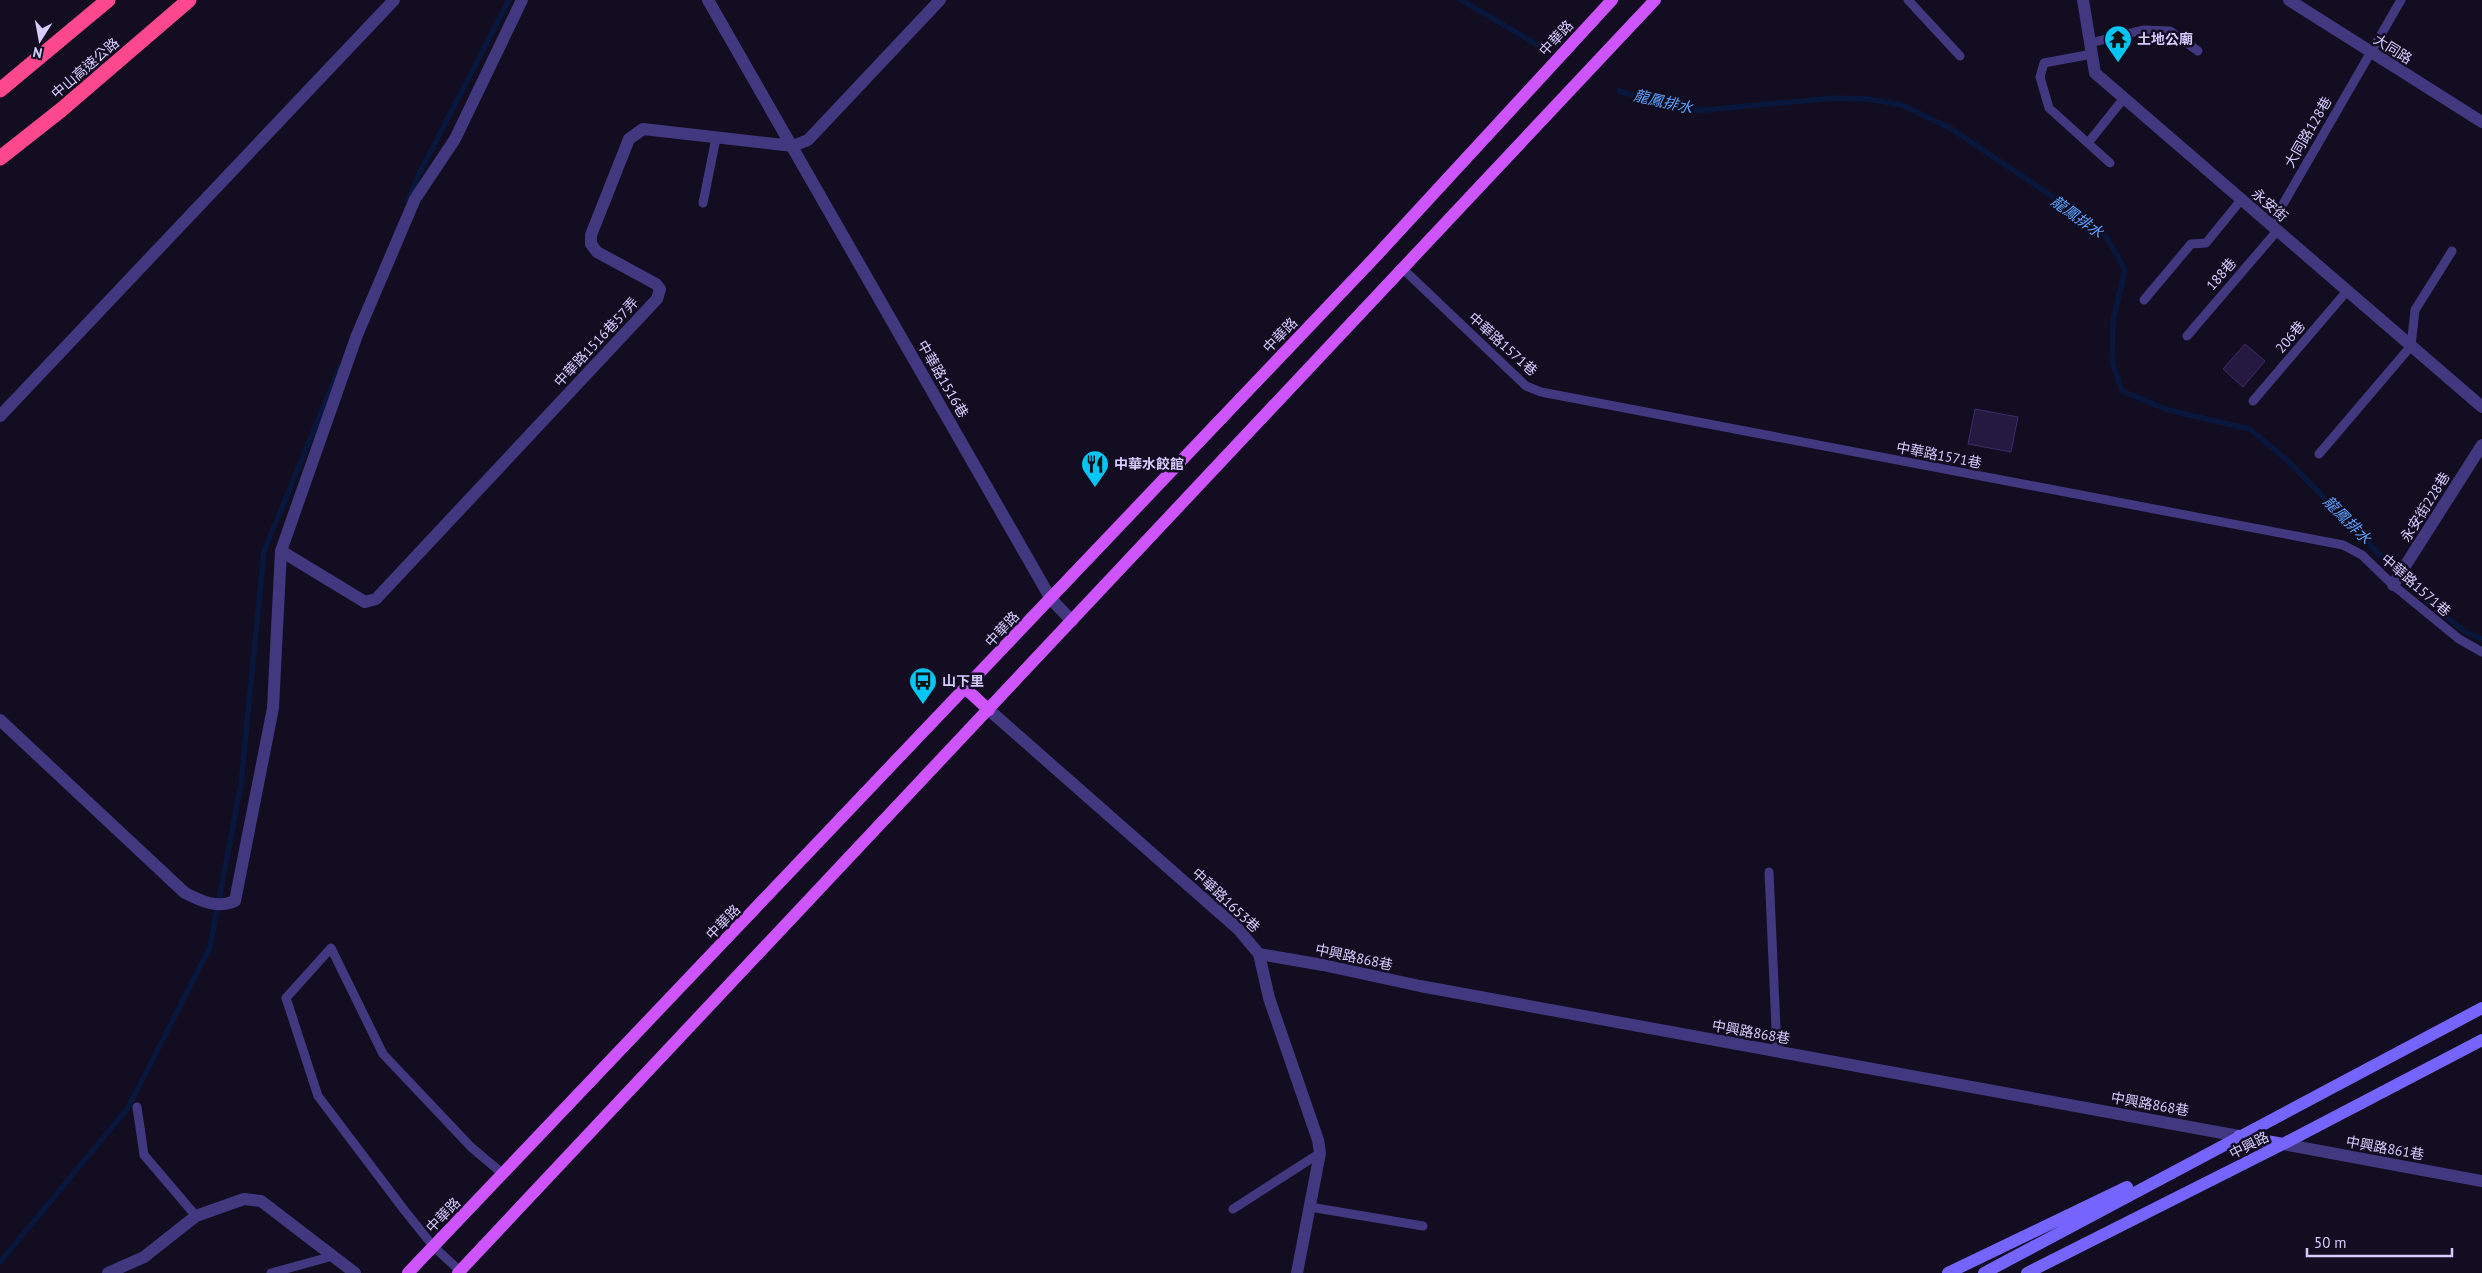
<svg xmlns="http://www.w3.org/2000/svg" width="2482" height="1273" font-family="'PT Sans','Noto Sans TC',sans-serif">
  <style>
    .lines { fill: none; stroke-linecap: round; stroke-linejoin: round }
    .stream { stroke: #09173c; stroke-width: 5.5 }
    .building { fill: #251941; stroke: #3e2b6c }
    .lane { stroke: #41387f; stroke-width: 9 }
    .street { stroke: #41387f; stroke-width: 12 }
    .secondary { stroke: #7664fe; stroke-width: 12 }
    .primary { stroke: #ce54fe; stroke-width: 12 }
    .highway { stroke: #fe488e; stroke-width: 15 }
    .labels { text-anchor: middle; stroke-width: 5; stroke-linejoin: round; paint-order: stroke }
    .street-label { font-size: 14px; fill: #d6ccff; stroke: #120d20 }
    .poi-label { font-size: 14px; font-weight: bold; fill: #d6ccff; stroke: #120d20; text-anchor: start }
    .water-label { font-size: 15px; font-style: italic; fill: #5ba3fe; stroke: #120d20 }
  </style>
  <rect width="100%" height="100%" fill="#120d20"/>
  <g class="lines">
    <path class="stream" d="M1461,0L1538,45
      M1619,91L1694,111L1834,98L1867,99L1902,105L1950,128L2055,198L2106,236L2125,270L2113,320L2112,361L2122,391L2168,410L2250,429L2291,464L2381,556L2428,601L2465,632L2482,639
      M408,201L418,176L509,0
      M0,1262L128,1108L210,947L241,784L264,551L340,367"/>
  </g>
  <path class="building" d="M2245,344L2265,361L2243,387L2223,369Z
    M1975,409L2018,417L2011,452L1968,444Z"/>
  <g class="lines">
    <path class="lane" d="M1908,0L1960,56
      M2090,43L2143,30L2170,31L2198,51
      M2092,54L2044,63L2040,77L2049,108L2110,163
      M2088,143L2124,98
      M703,203L716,138
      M2271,225L2401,0
      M1403,269L1526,386L1541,392L2343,545L2362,555L2393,585L2459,639L2482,652
      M2144,300L2191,244L2206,243L2241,200
      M2187,336L2277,231
      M2253,401L2347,291
      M2319,454L2411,346L2415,310L2452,251
      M1769,872L1777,1051
      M137,1107L144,1155L196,1216
      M1310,1207L1423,1226
      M1233,1209L1320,1153
      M460,1271L433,1246L405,1211L318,1096L286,998L331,948L383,1054L471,1147L503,1174
      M271,1273L333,1256"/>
    <path class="street" d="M708,0L1051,599L1072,621
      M2083,0L2095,73L2482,407
      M2289,0L2482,122
      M793,146L808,140L940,0
      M0,416L394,0
      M281,551L365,602L376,599L657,299L660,289L656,284L597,252L591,244V235L629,139L643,129L793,146
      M2393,585L2482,445
      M989,710L1238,929L1259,954L1269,998L1318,1140L1320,1153L1297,1273
      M0,720L185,893C201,901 217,909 235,901L273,708L281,551L357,335L415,199L455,139L522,0
      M1259,954L1323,965L1420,986L2239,1136
      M2283,1144L2482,1181
      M108,1273L144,1257L196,1216L244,1199L261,1201L355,1273"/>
    <path class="secondary" d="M2239,1136L2283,1144
      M1948,1273L2127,1187
      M1984,1273L2482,1008
      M2027,1273L2283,1144L2482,1040"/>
    <path class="primary" d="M966,689L989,710
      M408,1273L1378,254L1612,0
      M458,1273L1655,0"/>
    <path class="highway" d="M0,90L108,0
      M0,158L61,110L189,0"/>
  </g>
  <defs>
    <g id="temple-pin" transform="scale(1.4375)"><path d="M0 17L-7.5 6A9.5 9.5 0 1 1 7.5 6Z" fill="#02c6f5" stroke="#120d20"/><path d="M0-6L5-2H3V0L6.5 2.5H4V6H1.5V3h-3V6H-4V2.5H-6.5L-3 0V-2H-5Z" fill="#111"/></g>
    <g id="restaurant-pin" transform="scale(1.4375)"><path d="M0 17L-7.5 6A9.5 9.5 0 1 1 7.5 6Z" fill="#02c6f5" stroke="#120d20"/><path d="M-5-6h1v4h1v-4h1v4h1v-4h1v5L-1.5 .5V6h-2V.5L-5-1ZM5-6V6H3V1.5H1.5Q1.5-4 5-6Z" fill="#111"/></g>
    <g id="bus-pin" transform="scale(1.4375)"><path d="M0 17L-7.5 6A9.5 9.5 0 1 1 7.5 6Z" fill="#02c6f5" stroke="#120d20"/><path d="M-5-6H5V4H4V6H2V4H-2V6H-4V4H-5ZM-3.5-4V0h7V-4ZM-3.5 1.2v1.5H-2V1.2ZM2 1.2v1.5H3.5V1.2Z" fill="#111"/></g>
  </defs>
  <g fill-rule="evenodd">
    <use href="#temple-pin" x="2118" y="39"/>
    <use href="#restaurant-pin" x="1095" y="464"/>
    <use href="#bus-pin" x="923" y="681"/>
  </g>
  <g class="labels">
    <g class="street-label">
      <text transform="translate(1556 38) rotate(-47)" y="5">中華路</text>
      <text transform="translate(2393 49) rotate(32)" y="5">大同路</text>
      <text transform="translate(85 68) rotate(-41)" y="5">中山高速公路</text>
      <text transform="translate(2308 132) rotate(-60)" y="5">大同路128巷</text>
      <text transform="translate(2270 205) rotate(41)" y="5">永安街</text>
      <text transform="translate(2221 274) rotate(-49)" y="5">188巷</text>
      <text transform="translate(1280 335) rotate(-46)" y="5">中華路</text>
      <text transform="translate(2290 337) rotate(-50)" y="5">206巷</text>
      <text transform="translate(596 342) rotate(-47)" y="5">中華路1516巷57弄</text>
      <text transform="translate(1503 344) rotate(42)" y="5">中華路1571巷</text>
      <text transform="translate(943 379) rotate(60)" y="5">中華路1516巷</text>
      <text transform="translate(1939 455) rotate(11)" y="5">中華路1571巷</text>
      <text transform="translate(2425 507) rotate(-58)" y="5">永安街228巷</text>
      <text transform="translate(2416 585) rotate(41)" y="5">中華路1571巷</text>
      <text transform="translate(1002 629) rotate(-47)" y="5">中華路</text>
      <text transform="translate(1226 900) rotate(43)" y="5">中華路1653巷</text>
      <text transform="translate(723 922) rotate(-46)" y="5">中華路</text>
      <text transform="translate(1354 957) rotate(12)" y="5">中興路868巷</text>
      <text transform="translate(1751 1032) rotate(10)" y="5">中興路868巷</text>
      <text transform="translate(2150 1104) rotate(10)" y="5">中興路868巷</text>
      <text transform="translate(2249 1145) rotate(-27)" y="5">中興路</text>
      <text transform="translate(2385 1148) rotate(10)" y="5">中興路861巷</text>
      <text transform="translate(443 1215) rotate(-46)" y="5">中華路</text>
    </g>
    <g class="poi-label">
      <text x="2137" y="44">土地公廟</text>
      <text x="1114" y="469">中華水餃館</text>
      <text x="942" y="686">山下里</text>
    </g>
    <g class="water-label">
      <text transform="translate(1663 102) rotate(13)" y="5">龍鳳排水</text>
      <text transform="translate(2077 217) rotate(36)" y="5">龍鳳排水</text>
      <text transform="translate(2347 520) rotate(45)" y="5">龍鳳排水</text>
    </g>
  </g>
  <g transform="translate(40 40) rotate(191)" stroke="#120d20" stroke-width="4" paint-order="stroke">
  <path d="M0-4L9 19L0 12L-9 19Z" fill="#d6ccff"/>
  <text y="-8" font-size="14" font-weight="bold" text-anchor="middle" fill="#d6ccff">N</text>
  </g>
  <path d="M2307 1248v8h145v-8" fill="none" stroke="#d6ccff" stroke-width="2.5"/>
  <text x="2314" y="1248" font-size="15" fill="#d6ccff" stroke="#120d20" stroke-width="4" paint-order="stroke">50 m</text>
</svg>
